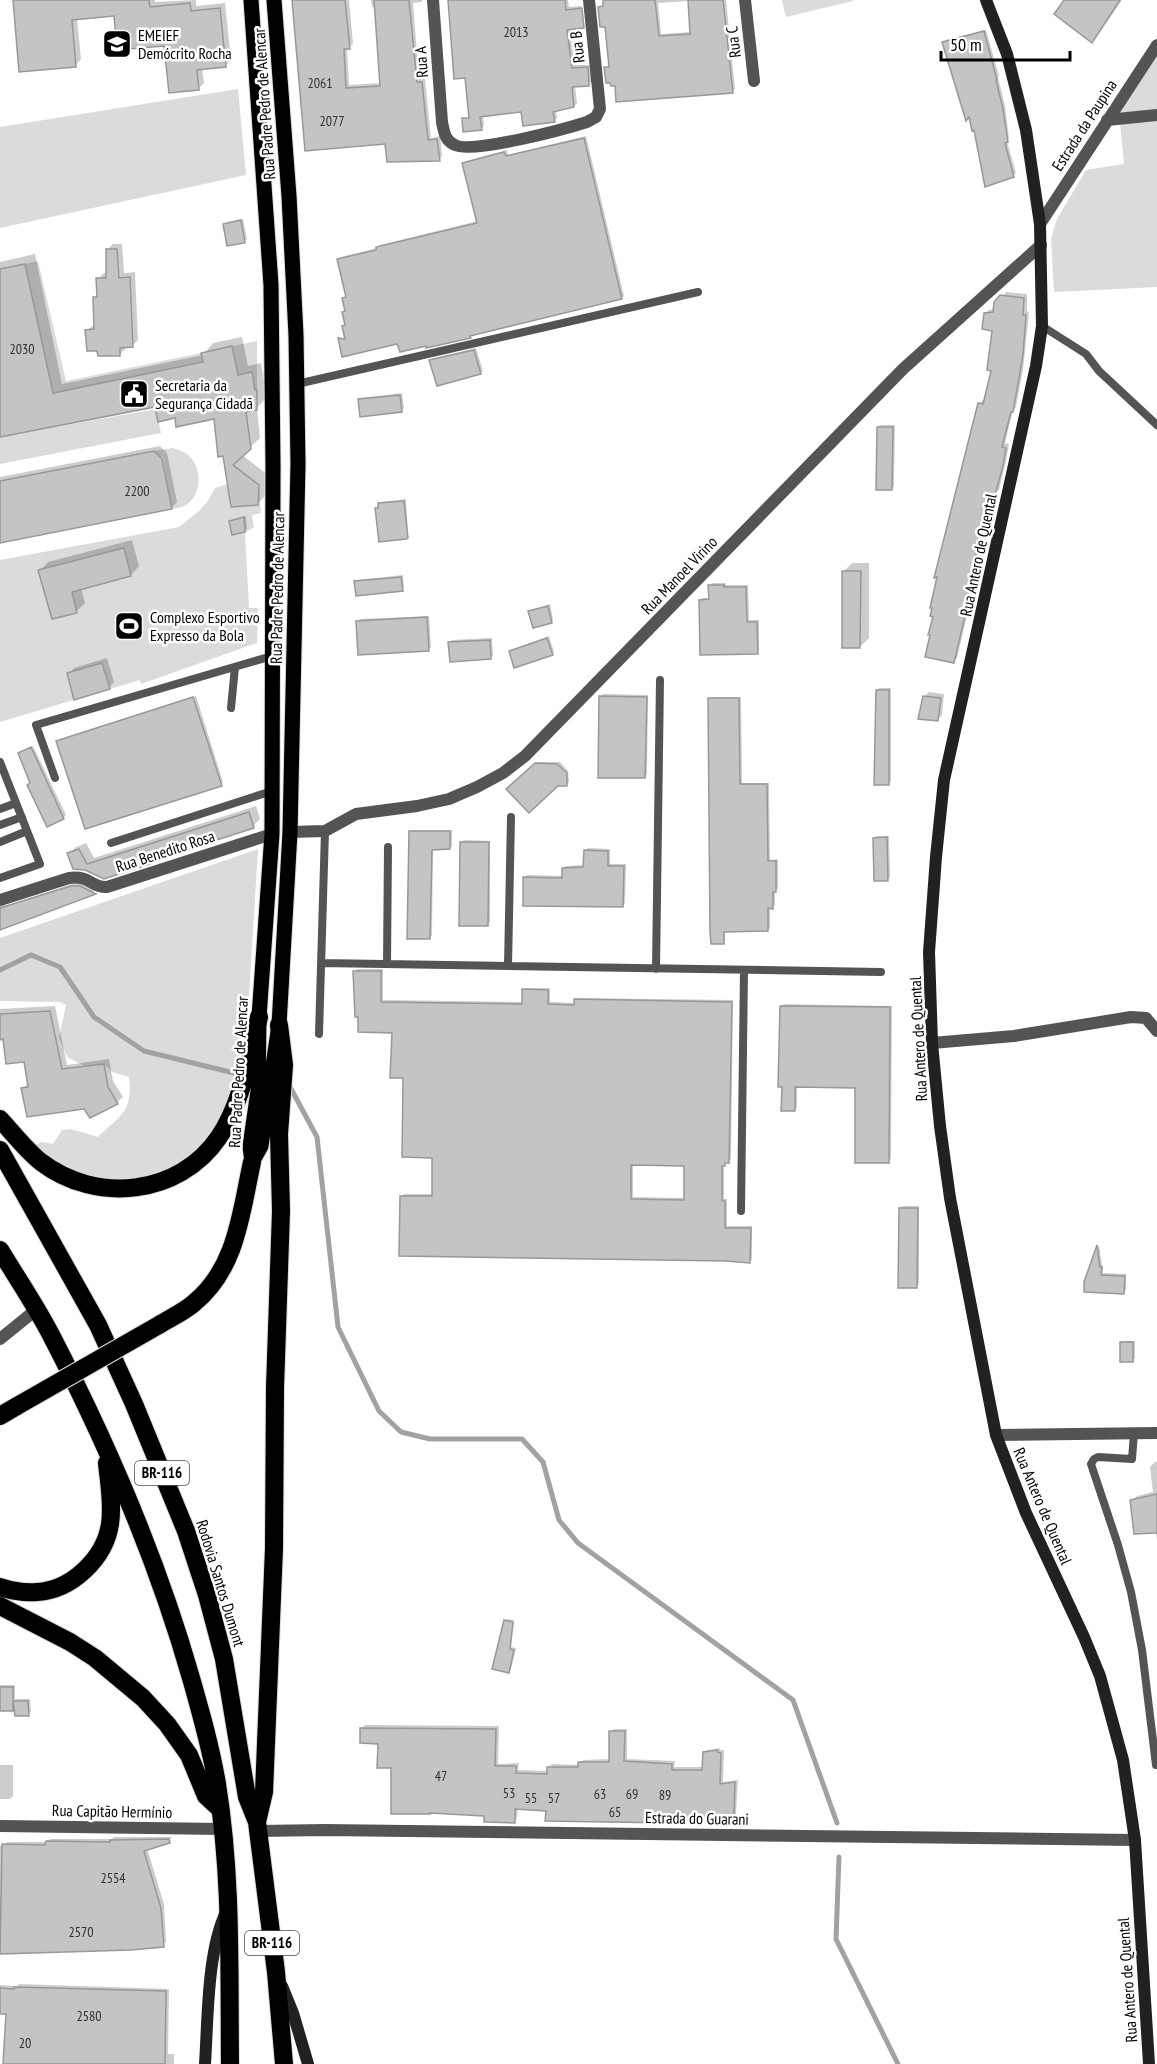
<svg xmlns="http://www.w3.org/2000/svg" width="1157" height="2064" font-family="'PT Sans Narrow',sans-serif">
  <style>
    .green { fill: #dbdbdb }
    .shadow { fill: #0003; fill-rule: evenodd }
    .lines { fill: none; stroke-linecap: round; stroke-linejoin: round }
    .stream { stroke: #a2a2a2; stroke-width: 5 }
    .building { fill: #c4c4c4; stroke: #989898; stroke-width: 1.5; fill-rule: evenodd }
    .primary-casing { stroke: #dbdbdb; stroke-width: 17 }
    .highway-casing { stroke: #dbdbdb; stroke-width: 20 }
    .lane { stroke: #545454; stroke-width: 8 }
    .street { stroke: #545454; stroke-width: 12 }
    .secondary { stroke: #212121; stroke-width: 12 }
    .primary { stroke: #000; stroke-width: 15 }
    .highway { stroke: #000; stroke-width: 18 }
    .highway-bridge-casing { stroke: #dbdbdb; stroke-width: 20; stroke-linecap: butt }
    .highway-bridge { stroke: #000; stroke-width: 18 }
    .labels { text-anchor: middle; stroke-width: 5; stroke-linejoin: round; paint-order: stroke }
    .number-label { font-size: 14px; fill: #313131 }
    .shield { fill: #fff; stroke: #4c4c4c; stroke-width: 1.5 }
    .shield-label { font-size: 15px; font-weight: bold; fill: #000 }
    .poi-label { font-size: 16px; fill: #000; stroke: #fff; text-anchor: start }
    .street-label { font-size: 16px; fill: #000; stroke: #fff }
  </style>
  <rect width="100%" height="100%" fill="#fff"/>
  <path class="green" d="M782,0H853V1L786,17Z
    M1157,52V111L1115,115Z
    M238,89L246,175L0,228V127Z
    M1157,119V287L1054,292L1051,239L1057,219L1086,170L1124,164L1120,122Z
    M38,261L66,381L201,353L203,362L53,393L25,264Z
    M257,341V390L243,392L252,373L230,376L231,359L235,358L232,346Z
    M156,409L161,433L0,464V437Z
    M173,448C179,450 186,452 190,457C203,470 201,496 186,505C182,508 176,508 172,509L163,457H160L154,451Z
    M227,484L231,505H258L259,485L261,513L252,515L254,527L245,533L249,608H258L257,643L141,684L140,680L0,722V560L179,527L199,511L208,501L215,488Z
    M258,849L249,995L241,1060L228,1107L198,1155L144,1181L107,1179L84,1174L52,1160L34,1146L41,1142L53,1144L62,1130L71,1129L98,1137C120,1115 133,1113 129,1077L112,1072L104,1064L85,1066L67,1057L59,1038L66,1005L60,1002L0,1001V938Z"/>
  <path class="shadow" d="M14,0H155V2L196,0V6L225,3L231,60L225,66L202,68L204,83L198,89L166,44L116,14L77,18L81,59L76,65Z
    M293,0H349L353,44L347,48L349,85L381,83L376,7H372L371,0H423L421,2L413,3L419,79H425L431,138L440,136L442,156L439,159L386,143L307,150Z
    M449,0H568L569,7L581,6L583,24L569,28L575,65H590L592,81L589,84L575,86L577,103L574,106L556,110L557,118L554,121L523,111L483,115L484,126L481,129L464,119L470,116L466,76Z
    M604,0H726L735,89L732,92L616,84L606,68L610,65ZM689,1L692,32L661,34L658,3Z
    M1066,0H1122L1100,32L1092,41Z
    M986,30L999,76L998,77L1005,106L1009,138L1007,141L1016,173L1013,175L976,128L944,42L946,40Z
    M586,136L624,296L621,298L472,334L470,337L427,344L340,339L346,337L343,326L346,323V310L343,299L347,296L338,259L341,257L378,248L380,245L478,221L464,163L467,161L507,150L508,155Z
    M243,219L247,239L245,241L224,225L227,222Z
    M113,244H122L124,273L135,272L138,340L132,346H125V349L120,354L87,330L95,324L94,298L99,294L98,279L104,273H107V250Z
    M35,254L62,384L203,355L213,343L242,337L248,366L261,363L264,381H266V398L257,408L260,438L242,455L268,475V493L258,503L225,454L215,417L176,416L156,405L0,435V262Z
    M1006,292L1027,294V311L1029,312L1023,370L1016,407L1013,410L1005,443L1009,444L1006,461L999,490L994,493L986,527L984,530L976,565H979L957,658L953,661L979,404L983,400L985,401L993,370L994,330L985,314L989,310L995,309Z
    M476,348L483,371L480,373L431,360L434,358Z
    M402,393L404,408L401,411L359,400L362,398Z
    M880,425H895L894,486L892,489L878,427Z
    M160,446L167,453L177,502L171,508L0,542V477Z
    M406,499L408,536L406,538L377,509L382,502Z
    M246,516L247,529L244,531L230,522Z
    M132,540L139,566L131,575L81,588L85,603L76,612L40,571L48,562Z
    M852,563H869V638L860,647L843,572Z
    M403,575L404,587L402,590L356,582L358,580Z
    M712,583H726V585H748L749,620H759V650L757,652L701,600L703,598H710V585Z
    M550,604L553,619L551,622L530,612Z
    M429,616L431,647L428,650L357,622L360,619Z
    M549,636L554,652L552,654L510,651Z
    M492,638L493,656L490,658L450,643L452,640Z
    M107,658L114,682L109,688L69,674L74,668Z
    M879,688H891V781L888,784L877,690Z
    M929,692L944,694L942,715L938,719L924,697Z
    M603,694L648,695L647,774L645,777L601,697Z
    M196,696L223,782L221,784L58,741L60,739Z
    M711,697H741L742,783H769L770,860L778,859V888L775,891V905L770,907V928L768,930H725V940L723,943L709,699Z
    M33,746L66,815L63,818L32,783L22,751Z
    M539,762H560L568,771L569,782L567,784L509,789Z
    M256,806L260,819L253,826L105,877L69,854L76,847L86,843L94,858Z
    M413,830H452V846L450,848H433L432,935L430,938L410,832Z
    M877,836H889L890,877L888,879L874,838Z
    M464,840L490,841V922L487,925L461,843Z
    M588,848L610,849V864H626L625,903L622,906L525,878L527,875L564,876L563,868L566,866L584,865L585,851Z
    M75,883L84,884L98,890L0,927V904L7,905Z
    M357,969H383V1000L523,1002V990L526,988H550V1002L575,1003L578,998L733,1000L731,1159L724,1164V1199H727V1226H752V1259L750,1262L402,1196L404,1194H433L434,1156L404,1076L393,1032L355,971ZM633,1164H686L685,1198L633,1197Z
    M784,1004L892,1006L891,1159L888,1161L857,1087L797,1085V1107L794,1110L781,1007Z
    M55,1006L67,1065L109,1059L113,1081L123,1097L117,1102L91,1116L85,1107L22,1089L29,1083L26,1061L5,1038H0V1009Z
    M903,1206H919V1284L916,1287L901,1208Z
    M1099,1245L1102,1265H1103V1273L1126,1274V1290L1124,1292L1086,1283Z
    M1124,1341H1135V1358L1133,1360L1122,1343Z
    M1155,1462H1157V1541L1156,1531L1131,1501L1137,1496L1153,1492L1150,1467Z
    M507,1619L514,1620L511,1647L516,1648L511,1669L509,1671L505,1621Z
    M0,1685H15V1699H30L31,1712L28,1714L15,1708L12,1711H0Z
    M365,1725L499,1726L498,1764L519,1763L518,1770L549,1771V1767L552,1764L580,1765L583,1760L610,1759L611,1732L614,1729H627V1759L675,1761L674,1767H704V1753L708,1750L720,1748V1750H724L723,1782L738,1780L736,1813L733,1816L712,1817L709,1820L518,1808L517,1818L514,1821L485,1814L393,1767L379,1742L362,1728Z
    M0,1765H13V1796L10,1799H0Z
    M114,1837H172L169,1841L147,1848L164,1904L166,1942L163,1945L131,1949L0,1952V1846H4L7,1842H47L50,1839H112Z
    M19,1984L169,1989L168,2054H174V2064H5L7,2013L0,2012V1985L17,1986Z"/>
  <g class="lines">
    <path class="stream" d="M0,970L31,955L60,967L94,1017L144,1051L238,1074
      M289,1085L317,1137L338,1327L379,1411L401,1432L430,1439H522L543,1462L559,1520L578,1543L793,1700L837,1823
      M839,1857L836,1939L898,2064"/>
  </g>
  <path class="building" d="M13,0H149L150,7L190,3L191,11L220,8L226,67L197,70L199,90L169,93L164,46L117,50L114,16L72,20L76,67L19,72Z
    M292,0H345L350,49H344L346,88L380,86L374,0H409L417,82H422L428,140L437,139L440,161L387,162L385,144L305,151Z
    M448,0H565L566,10L582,8L584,28L567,30L572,68L588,67L589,86L572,87L574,107L553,112L555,122L523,126L521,112L480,117L482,130L463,132L462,118H469L465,78L454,79Z
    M603,0H655L659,36L690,34L688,0H723L733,93L616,102L615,86H611L610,83H606L604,67H609L605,27H600L598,7L603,6Z
    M1064,0H1120L1092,43L1054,14Z
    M984,31L997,80H996L1003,109L1008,142L1005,143L1014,177L985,187L974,130L972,131L969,117L966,121L942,42Z
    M584,138L622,299L470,336L471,338L426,348V346L400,352L397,344L342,357L338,338L345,339L342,326L345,325L342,312L345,311L342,298L346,297L337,259L376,250V247L477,223L462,163L504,152L506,156Z
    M241,220L245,243L227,246L223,224Z
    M106,249H117L119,278L130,277L133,347L120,348V356H98L97,351H87L85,330L94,329L93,297H97L96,278H106Z
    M25,264L53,393L203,362L201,353L232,346L238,375L252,372L255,390H257V410L246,412L251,449L233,465L259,485L258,505L231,507L223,456L218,457L214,419L176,427L175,418L158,422L155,407L0,437V269Z
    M1000,295L1024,298L1023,315H1026L1023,355L1013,412H1011L1002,447L1006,448L1003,466L995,495L992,494L983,533L981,532L973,568L976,569L954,663L925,657L930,635H928L933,617L930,616L932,608H930L937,577L934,578L978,403L983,404L991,371L987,370L992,331L982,329L984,313L993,312L994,302Z
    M474,350L481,374L437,386L429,360Z
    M400,395L402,412L360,417L358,399Z
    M877,427H893L892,490H876Z
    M154,451L162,459L172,509L0,543V481Z
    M404,501L408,538L406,539L379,542L375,508H378V503Z
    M244,517L245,532L232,535L229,521Z
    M124,548L131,576L72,592L77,613L52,619L38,570Z
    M842,571H861L860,648H842Z
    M401,577L403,591L356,596L354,581Z
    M708,585H724V587H746L747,622H757L758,654L700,655L699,600L709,599Z
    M548,606L552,623L533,628L528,611Z
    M427,617L429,651L358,655L356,621Z
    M547,638L553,655L514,668L509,651Z
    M490,640L491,659L450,662L448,642Z
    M102,663L110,689L74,700L67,673Z
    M876,690H889V785H874Z
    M599,696L647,697L645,778H598Z
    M923,696L941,698L938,721L918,719Z
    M193,697L222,786L85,829L56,741Z
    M708,698H739L740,784H767L768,861H776V892H773V909L768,908V931L724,932V944H711L710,932Z
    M31,747L64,819L47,827L27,785L30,783L18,753Z
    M535,763L557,764L567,773V786H558L529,813L506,789Z
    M249,812L254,828L167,856L150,864L104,879L85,870L73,869L67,853L79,849L87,864Z
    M409,831H450V849L432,850L430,939H407Z
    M887,837L888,881H874L873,838Z
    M460,842H489L488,926H459Z
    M584,850L608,851V866H624L623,907L523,906V877L562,878V868L583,867Z
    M71,886H80L96,894L0,930V908Z
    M353,971H381V1002L522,1004V989L548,990V1004L574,1005V999L732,1002L729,1163H725V1166H722V1201H725V1228H751L750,1263L725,1261L399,1256L400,1196H432V1158L402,1157L403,1078H390L392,1033L358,1032V1017H355ZM631,1165L684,1166V1200L631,1199Z
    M780,1006L890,1007L889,1163H855V1088L795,1087V1111H781L782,1087H778Z
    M50,1011L62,1069L104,1064L108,1087L118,1104L90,1118L84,1109L27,1117L21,1088L28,1087L24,1062L6,1064L3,1039L0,1040V1014Z
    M899,1208H918L917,1288H898Z
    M1097,1245L1100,1267H1102L1101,1275L1125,1276L1124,1294L1084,1292V1282Z
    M1120,1342H1133V1362H1120Z
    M1157,1494V1533L1134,1534L1130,1500Z
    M504,1620L513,1622L510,1649L514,1650L509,1673L492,1669Z
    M0,1687H13V1711H0Z
    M13,1701H28L29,1716H15Z
    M360,1728L496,1729L495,1766H516V1773L547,1774V1767H578V1762H609V1731H625L624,1761L672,1764V1770H702L703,1752L717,1750V1752L721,1753L720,1784L735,1782L734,1818L710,1817V1821L671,1820L670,1823L545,1821L546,1811L515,1809V1823L484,1822V1816L430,1813V1814H391V1768H377L378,1744L360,1743Z
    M169,1839L170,1843L144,1851L161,1908L164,1947L131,1950L0,1954L2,1844L45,1845L46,1841L110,1842V1840Z
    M14,1987L166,1991L165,2064H3L6,2014H0V1988L14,1989Z"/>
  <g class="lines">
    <g class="primary-casing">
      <path id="primary" d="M251,0L271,285L273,465L272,834L259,1017L258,1091L250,1146L252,1162
        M252,1162L261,1146L279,1025L290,832L298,464L296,335L289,196L274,0"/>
    </g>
    <g class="highway-casing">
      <path id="highway" d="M0,1119C13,1133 26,1150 41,1162C96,1204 179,1196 219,1137C242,1103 249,1057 259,1017
        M0,1150L98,1325L134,1404L186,1531L207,1595L224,1659L247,1797L257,1822L276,1972L284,2064
        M0,1250C17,1278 36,1306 51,1335C108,1445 157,1559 191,1678C201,1713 211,1748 217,1784C232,1877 229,1970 230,2064
        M159,1325C170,1318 184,1312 194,1303C237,1268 241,1212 252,1162
        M0,1416L17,1406
        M0,1587C12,1591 24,1593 37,1592C72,1590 105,1558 110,1524C113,1504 109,1483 107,1463
        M0,1606L70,1642L95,1658L143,1698L167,1724L189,1755L206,1796L220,1809
        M257,1822L264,1792L274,1548L275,1388L281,1211L279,1134L284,1065L279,1025"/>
    </g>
    <path class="lane" d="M1042,326L1086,354L1099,371L1157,425
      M297,384L698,292
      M231,708L235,667
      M0,762L40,864L0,878
      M55,778L36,725L272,656
      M0,809L16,803
      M0,825L22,817
      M0,842L27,831
      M111,843L272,791
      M321,963L881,972
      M387,964L388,847
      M508,966L511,817
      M656,969L660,680
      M319,1034L325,831
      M741,1211L744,970
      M1134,1433L1132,1459L1098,1457L1094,1459L1091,1464L1118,1545L1131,1592L1142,1650L1156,1765"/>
    <path class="street" d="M433,0L442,122C444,132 445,141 455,145C473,154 565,129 587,122L596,117L600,109L589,0
      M745,0L754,81
      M1107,120L1157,115
      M1040,224L1157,45
      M290,832L325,831L356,814L417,806L449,799L477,787L503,773L525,756L903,369L1041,245
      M0,900L69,878C91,875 91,888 107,887L272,834
      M932,1043L1014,1036L1131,1017L1146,1018L1157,1031
      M0,1339L37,1309
      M996,1435L1157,1433
      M0,1826L223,1829
      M258,1831L325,1830L1135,1840"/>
    <path class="secondary" d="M986,0L1007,54L1026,130L1040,224L1042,326L1036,366L944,780L936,857L929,952L932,1043L940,1126L950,1198L996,1435L1026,1513L1084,1637L1100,1676L1123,1760L1135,1840L1149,2064
      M282,1986L293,2013L308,2064
      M205,2064C208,2019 207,1952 226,1912"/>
    <use href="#primary" class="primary"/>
    <use href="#highway" class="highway"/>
    <g class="highway-bridge-casing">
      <path id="highway-bridge" d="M17,1406L159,1325"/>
    </g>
    <use href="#highway-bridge" class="highway-bridge"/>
  </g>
  <defs>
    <g id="school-square" transform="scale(1.5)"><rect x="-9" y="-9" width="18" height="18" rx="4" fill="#000" stroke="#fff"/><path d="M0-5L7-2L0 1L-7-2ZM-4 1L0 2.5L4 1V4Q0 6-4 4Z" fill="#fff"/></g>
    <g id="civic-square" transform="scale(1.5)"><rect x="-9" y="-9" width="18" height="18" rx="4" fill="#000" stroke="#fff"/><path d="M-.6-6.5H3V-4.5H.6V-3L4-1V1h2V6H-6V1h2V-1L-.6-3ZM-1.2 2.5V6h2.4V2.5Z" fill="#fff"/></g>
    <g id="stadium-square" transform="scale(1.5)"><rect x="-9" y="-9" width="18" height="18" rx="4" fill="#000" stroke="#fff"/><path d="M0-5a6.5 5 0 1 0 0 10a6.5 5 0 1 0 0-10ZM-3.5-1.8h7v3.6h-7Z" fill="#fff"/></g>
  </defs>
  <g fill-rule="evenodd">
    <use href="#school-square" x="117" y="44"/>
    <use href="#civic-square" x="134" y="394"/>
    <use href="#stadium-square" x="129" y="626"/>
  </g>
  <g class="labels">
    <g class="number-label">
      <text x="516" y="37">2013</text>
      <text x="320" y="88">2061</text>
      <text x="332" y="126">2077</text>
      <text x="22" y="354">2030</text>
      <text x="137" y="496">2200</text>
      <text x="441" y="1781">47</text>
      <text x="509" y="1798">53</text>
      <text x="600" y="1799">63</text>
      <text x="632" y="1799">69</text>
      <text x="665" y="1800">89</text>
      <text x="531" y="1803">55</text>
      <text x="554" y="1803">57</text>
      <text x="615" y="1817">65</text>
      <text x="113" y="1883">2554</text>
      <text x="81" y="1937">2570</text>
      <text x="89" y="2021">2580</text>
      <text x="25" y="2048">20</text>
    </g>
    <g class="shield">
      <rect x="135" y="1461" width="54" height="24" rx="4.5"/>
      <rect x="245" y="1931" width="54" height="24" rx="4.5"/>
    </g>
    <g class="shield-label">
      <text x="162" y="1478">BR-116</text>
      <text x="272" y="1948">BR-116</text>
    </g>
    <g class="poi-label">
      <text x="138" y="41">EMEIEF<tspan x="138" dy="18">Demócrito Rocha</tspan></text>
      <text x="155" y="391">Secretaria da<tspan x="155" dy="18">Segurança Cidadã</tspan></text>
      <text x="150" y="623">Complexo Esportivo<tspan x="150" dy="18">Expresso da Bola</tspan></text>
    </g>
    <g class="street-label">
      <text transform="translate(733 42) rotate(-97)" y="6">Rua C</text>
      <text transform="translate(577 47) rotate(-96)" y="6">Rua B</text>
      <text transform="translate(421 62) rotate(-94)" y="6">Rua A</text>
      <text transform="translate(264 104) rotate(-94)" y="6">Rua Padre Pedro de Alencar</text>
      <text transform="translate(1084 125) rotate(-57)" y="6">Estrada da Paupina</text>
      <text transform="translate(978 555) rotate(-78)" y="6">Rua Antero de Quental</text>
      <text transform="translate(679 575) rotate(-46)" y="6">Rua Manoel Virino</text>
      <text transform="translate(277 588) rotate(-89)" y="6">Rua Padre Pedro de Alencar</text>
      <text transform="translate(165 851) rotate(-18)" y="6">Rua Benedito Rosa</text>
      <text transform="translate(918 1039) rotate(-93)" y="6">Rua Antero de Quental</text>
      <text transform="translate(238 1072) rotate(-87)" y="6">Rua Padre Pedro de Alencar</text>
      <text transform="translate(1043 1506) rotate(67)" y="6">Rua Antero de Quental</text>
      <text transform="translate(221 1583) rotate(73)" y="6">Rodovia Santos Dumont</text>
      <text transform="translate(112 1811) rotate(1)" y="6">Rua Capitão Hermínio</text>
      <text transform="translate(697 1818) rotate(1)" y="6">Estrada do Guarani</text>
      <text transform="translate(1127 1980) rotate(-94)" y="6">Rua Antero de Quental</text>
    </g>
  </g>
  <path d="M941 51v9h129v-9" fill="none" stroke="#000000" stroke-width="3"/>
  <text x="950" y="51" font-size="18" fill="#000000" stroke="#ffffff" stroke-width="4.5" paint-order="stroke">50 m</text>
</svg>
